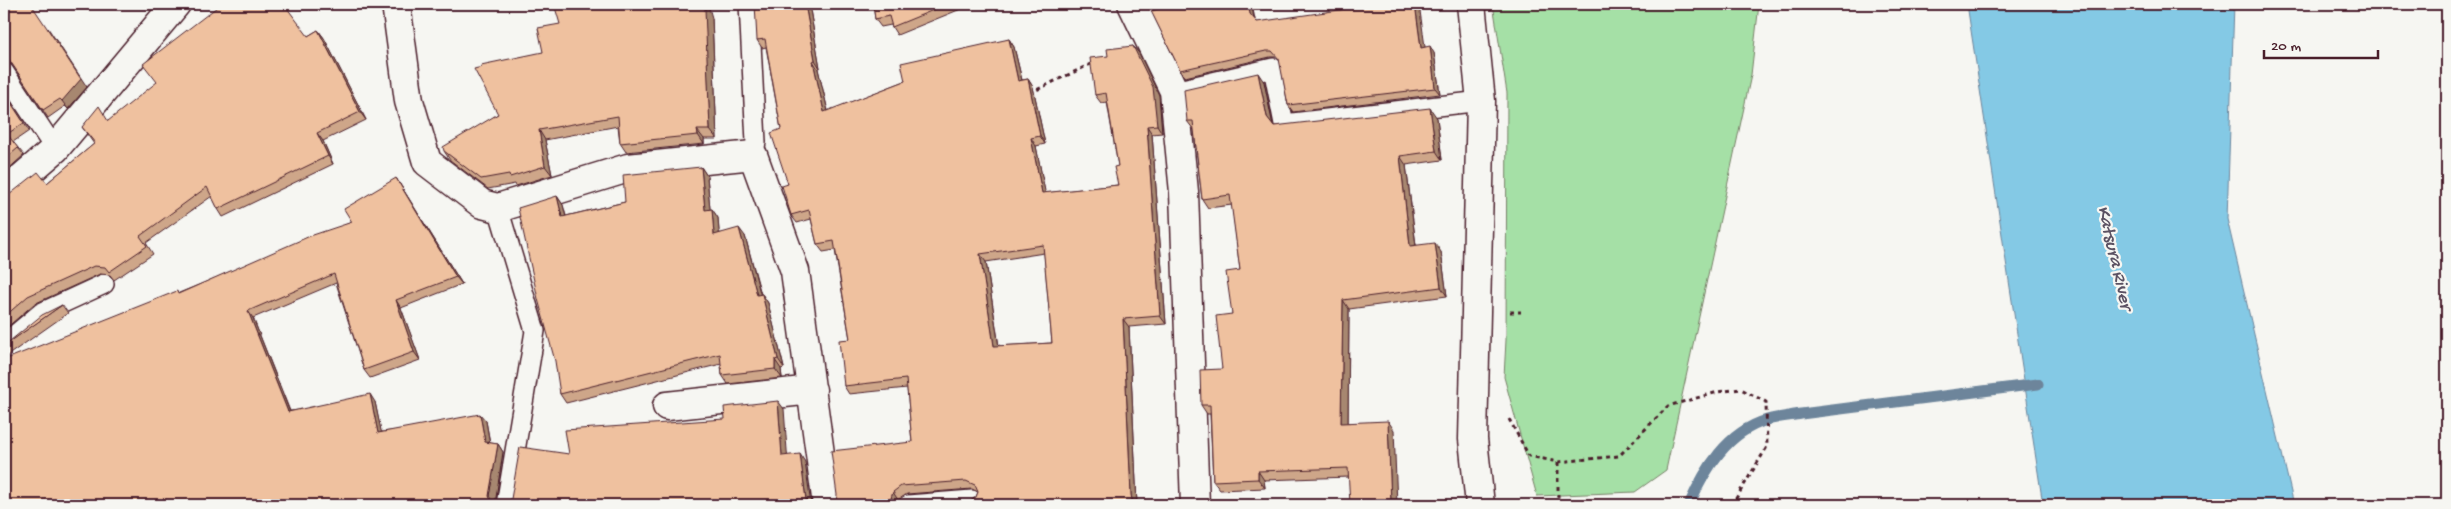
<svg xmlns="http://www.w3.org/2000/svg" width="2451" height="509" font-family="'Gochi Hand',sans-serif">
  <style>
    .green { fill: #a5e0a6; stroke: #788068 }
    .water { fill: #84c9e5; stroke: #6d859b }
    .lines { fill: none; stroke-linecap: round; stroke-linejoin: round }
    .stream { stroke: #6d859b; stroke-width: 11 }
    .lane-casing { stroke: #4a1f2b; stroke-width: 22 }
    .street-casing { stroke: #4a1f2b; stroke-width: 31 }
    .secondary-casing { stroke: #4a1f2b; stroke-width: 31 }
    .path { stroke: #4a1f2b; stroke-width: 3; stroke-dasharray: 4 4; stroke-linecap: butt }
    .lane { stroke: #f6f6f2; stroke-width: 19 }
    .street { stroke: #f6f6f2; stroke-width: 28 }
    .secondary { stroke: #f6f6f2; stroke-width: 28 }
    .wall { fill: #cea689; stroke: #4a1f2b; fill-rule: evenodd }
    .shaded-wall { fill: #a7876f; stroke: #4a1f2b }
    .building { fill: #efc19f; stroke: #4a1f2b; fill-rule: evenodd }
    .labels { text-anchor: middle; stroke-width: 4.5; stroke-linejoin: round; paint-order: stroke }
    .water-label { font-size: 19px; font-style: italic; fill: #5b5263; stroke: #f6f6f2 }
  </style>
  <rect width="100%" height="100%" fill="#f6f6f2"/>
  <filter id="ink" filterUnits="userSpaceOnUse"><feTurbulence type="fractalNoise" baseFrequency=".02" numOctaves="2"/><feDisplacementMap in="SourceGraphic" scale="10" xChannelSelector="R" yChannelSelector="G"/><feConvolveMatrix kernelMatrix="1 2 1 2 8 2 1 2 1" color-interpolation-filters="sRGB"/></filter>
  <g filter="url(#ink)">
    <path class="green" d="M1493,4H1759L1751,75L1666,470L1635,492L1537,496L1504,377L1506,340L1507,93Z"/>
    <path class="water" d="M1967,4H2234L2227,219L2294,505H2043Z"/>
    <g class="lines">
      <path class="stream" d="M1689,505C1705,469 1727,432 1767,420C1778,417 1790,416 1801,414L2038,384"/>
      <g class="lane-casing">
        <path id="lane" d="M749,4L756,142L753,155
          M1262,4L1265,18L1358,4
          M1136,10L1166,4
          M4,72L55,149
          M1174,91L1273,68L1284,124L1481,101
          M498,208L535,331L506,505
          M4,344L41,313L104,284
          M908,505L972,500"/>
      </g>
      <g class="street-casing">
        <path id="street" d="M396,4L409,101L427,162L482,204L498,208L628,168L753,155L795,271L827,505
          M1132,4L1174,91L1184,192L1195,505
          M4,193L55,149L176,4
          M667,406L812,390"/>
      </g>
      <g class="secondary-casing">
        <path id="secondary" d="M1471,4L1481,101L1473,439L1480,505"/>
      </g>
      <path class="path" d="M1030,93L1095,62
        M1510,312H1521
        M1509,419L1529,456L1558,462L1619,456L1668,406L1718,392L1741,389L1766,402L1767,447L1732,505
        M1558,462V505"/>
      <use href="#lane" class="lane"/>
      <use href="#street" class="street"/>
      <use href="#secondary" class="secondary"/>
    </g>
    <path class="wall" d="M809,4L820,68L818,69L828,111L905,81L1009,39L1014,47L1022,80L1028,79L1033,87L1045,144L1036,146L1045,193L1118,185V166L1107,102L1101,103L1095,95L1108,56L1133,46L1139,53L1159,95L1162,133L1152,134L1166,324L1129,327L1137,505H942L968,503L976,497L978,492L972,489L907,494L898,500L834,505L912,442L907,388L849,394L844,386L850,339L835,250L823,252L817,244L811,219L797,223L791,215L788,184L781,129L766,47L762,48L757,40ZM1044,253L1052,343L999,346L986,262Z
      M873,4H973L897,35L892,27L891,25L881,27L875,19Z
      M1273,4H1284L1274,5Z
      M4,5L87,87L68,109L65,106L48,118L13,65L4,61Z
      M1168,6L1254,19L1257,22L1425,47L1434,53L1440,94L1293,112L1288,105L1280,61L1277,57H1270L1185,77L1180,70Z
      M712,18L717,139H704V144L626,152L620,143L618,126L545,140L552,175L516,186L515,184L488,189L450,160L444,151L498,114L543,52L560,24Z
      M318,30L324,38L366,120L323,141L333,164L223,217L218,209L212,196L146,243L153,254L114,280L110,275L100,274L34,304L4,330V199L47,183L94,144L82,127L109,121L308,36Z
      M1264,82L1273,124L1274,126L1437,118L1442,160L1406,165L1416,245L1441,252L1447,296L1349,309L1348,423L1394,430L1349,477L1264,480L1265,488L1220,490L1213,481L1210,414H1207L1201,405L1222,369L1240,270L1232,205L1208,208L1202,199L1194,130L1187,121Z
      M4,92L29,131L13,142L24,155L4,173Z
      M701,167L707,176L710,210L712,209L718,218L719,233L745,236L761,294H762L768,303L784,368L781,369L782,378L728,384L722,375L721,364L566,403L560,394L557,196L563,205L566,216L625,202Z
      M396,178L462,284L401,308L420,360L370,378L364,370L336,283L253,318L290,411L375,402L381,432L486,421L490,443L498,444L503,452L495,504L496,505H4L179,293L352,222Z
      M62,305L68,313L4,358V345H5Z"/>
    <path class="shaded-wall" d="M704,4H708L712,18L717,139L710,130Z
      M805,4H809L820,68L815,60Z
      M1248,4H1252L1254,21L1250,14Z
      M1415,4H1419L1426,54L1421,48Z
      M48,28L87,87L68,109L62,101Z
      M318,30L324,38L366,120L360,112Z
      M1009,39L1014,47L1024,89L1018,81Z
      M1133,46L1139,53L1159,95L1162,133L1157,125Z
      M1430,46L1434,53L1440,94L1435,88Z
      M813,61L818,69L830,120L824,112Z
      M1258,73L1264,82L1273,126L1267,117Z
      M1028,79L1033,87L1045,144L1040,136Z
      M1430,108L1437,118L1442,160L1436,151Z
      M1147,126L1152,134L1166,324L1160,316Z
      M539,130L545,140L552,175L545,166Z
      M697,130L704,139V144L698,135Z
      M317,133L323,141L333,164L328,156Z
      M1031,138L1036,146L1047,201L1042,193Z
      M1400,156L1406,165L1417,255L1410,246Z
      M701,167L707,176L711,219L705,210Z
      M396,178L401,186L462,284L456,277Z
      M557,196L563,205L568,226L562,217Z
      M712,209L718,218L720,243L714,235Z
      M739,228L745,236L763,304L757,295Z
      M1435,243L1441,252L1447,296L1441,287Z
      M980,254L986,262L1000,354L994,346Z
      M762,294L768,303L784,368L778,359Z
      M396,300L401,308L420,360L414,352Z
      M1343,300L1349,309L1348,432L1341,423Z
      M248,311L253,318L293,420L288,412Z
      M1123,319L1129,327L1137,505H1133L1131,495Z
      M775,360L781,369L782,378L775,369Z
      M370,394L375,402L383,440L378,433Z
      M778,401L784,409L788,464L782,456Z
      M480,414L486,421L491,450L485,442Z
      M1388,421L1394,430L1397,505H1391Z
      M498,444L503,452L495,504V505H493L489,496Z
      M800,454L805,462L811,505H808L806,500Z
      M1258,471L1264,480L1265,488L1258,479Z
      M893,492L898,500L897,505H896L891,498Z"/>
    <path class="building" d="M6,4H31L81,79L62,101L60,99L43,110L8,58L4,56V5Z
      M221,4H284L308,36L318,30L360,112L317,133L328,156L218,209L207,187L140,236L147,246L109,272L105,267L94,266L28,296L4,317V199L38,172L47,183L95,143L82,127L99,106L108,121L157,82L143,64Z
      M554,4H704L705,9L710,130H697L698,135L620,143L618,116L539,130L545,166L510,177L509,174L481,179L444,151L443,147L498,114L474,69L482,67L481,65L543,52L538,28L560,24Z
      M755,4H805L815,60L813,61L824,112L905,81L901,63L1009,39L1018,81L1028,79L1040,136L1031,138L1042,193L1118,185L1114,167L1118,166L1106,93L1095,95L1090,58L1108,56L1107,49L1133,46L1153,87L1157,125L1147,126L1160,316L1123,319L1131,495L1133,505H942L968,503L976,497L978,492L975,485L966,481L901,486L893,492L891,498L896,505H834L836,503L837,495L831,451L912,442L906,379L844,386L839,340L850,339L834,241L817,244L809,210L791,215L782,186L788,184L771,133L781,129L765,39L757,40ZM1043,245L1052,343L994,346L980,254Z
      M873,4H948L892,27L889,16L875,19Z
      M1170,4H1248L1250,14L1257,22L1360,7L1362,4H1415L1421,48L1430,46L1435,88L1288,105L1279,59L1272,51H1266L1180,70L1151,11L1168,6Z
      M1258,73L1267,117L1274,126L1430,108L1436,151L1400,156L1410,246L1435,243L1441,287L1343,300L1341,423L1388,421L1391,505H1350L1348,468L1258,471V479L1213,481L1210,405H1201L1200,370L1222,369L1216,316L1232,314L1226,272L1240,270L1230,195L1202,199L1193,121H1187L1184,90Z
      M4,92L24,123L7,134L18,148L4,160Z
      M701,167L705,210L712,209L714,235L739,228L757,295L762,294L778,359L775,360V369L722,375L720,354L560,394L555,361L538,299L518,208L557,196L562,217L625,202L623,175Z
      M396,178L456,277L396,300L414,352L364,370L334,274L248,311L288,412L370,394L378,433L480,414L485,442L498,444L489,496L493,505H4V360L177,291L178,294L310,236L352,222L344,209Z
      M62,305L4,346V345H5L42,315Z
      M778,401L782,456L800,454L806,500L808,505H507H509L511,499L520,447L569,454L565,430L725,419L724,407Z"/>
  </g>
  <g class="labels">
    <g class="water-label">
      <text transform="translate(2117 257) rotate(77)" y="7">Katsura River</text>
    </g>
  </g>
  <rect width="2451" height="509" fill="none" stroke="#f6f6f2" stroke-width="20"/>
  <rect x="10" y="10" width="2431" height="489" fill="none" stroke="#4a1f2b" stroke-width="2" filter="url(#ink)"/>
  <path d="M2264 50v8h114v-8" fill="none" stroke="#4a1f2b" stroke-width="2.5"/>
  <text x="2271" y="50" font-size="15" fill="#4a1f2b" stroke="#f6f6f2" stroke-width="4" paint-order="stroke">20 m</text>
</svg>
